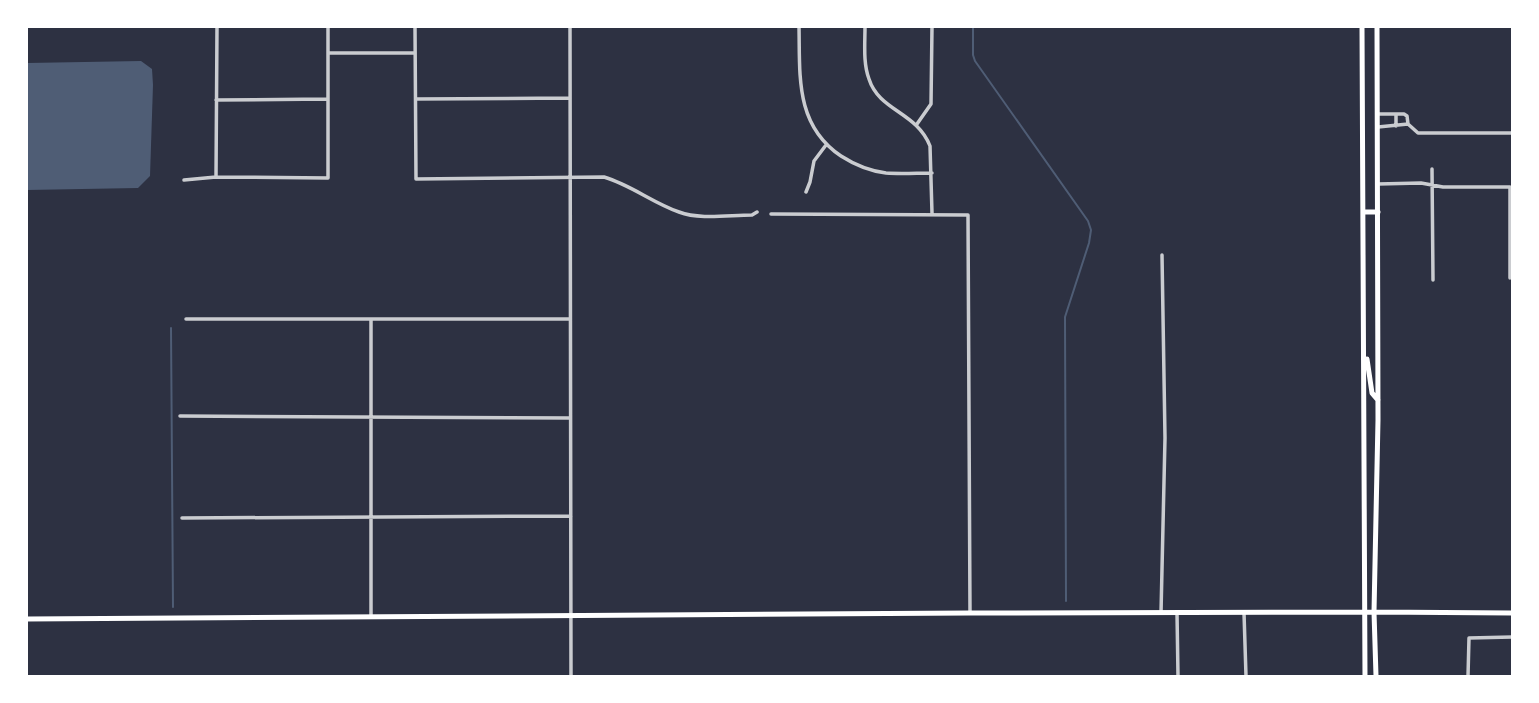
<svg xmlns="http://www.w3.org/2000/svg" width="1539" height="703" font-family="Poppins,sans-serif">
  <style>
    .water { fill: #4f5d75 }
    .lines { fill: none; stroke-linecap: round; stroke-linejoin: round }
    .stream { stroke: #4f5d75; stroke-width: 2 }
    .minor { stroke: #caccd0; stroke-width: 3.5 }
    .secondary { stroke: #fff; stroke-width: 5 }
  </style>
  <rect width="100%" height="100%" fill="#2d3142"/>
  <path class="water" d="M141,61L152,69L153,85L150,176L138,188L27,190V63Z"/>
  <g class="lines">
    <path class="stream" d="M973,27V55L975,61L1088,221L1091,230L1089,243L1065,317L1066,601
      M171,328L173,607"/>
    <path class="minor" d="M415,27L416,179L604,177C631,185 653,203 679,212C700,220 729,215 752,215L757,212
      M570,27L571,676
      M799,27C800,76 795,125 841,156C855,165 870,171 886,173C901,174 917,173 932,173
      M865,27C865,44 863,63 869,79C879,111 917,112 930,146L932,213
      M328,53H415
      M416,99L569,98
      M216,100L328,99
      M1378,114H1404L1407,116L1408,124L1378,127
      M1396,114V126
      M917,124L931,104L932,27
      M1408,124L1418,133H1512
      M1432,169L1433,280
      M216,177L217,27
      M184,180L216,177L328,178V27
      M1378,184L1421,183L1443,187H1510V278
      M806,192L810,182L814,161L826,145
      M771,214L968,215L970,613
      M186,319H570
      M180,416L570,418
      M182,518L571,516
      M1161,613L1165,438L1162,255
      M1177,613L1178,676
      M1244,613L1246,676
      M371,617V319
      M1468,676L1469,638L1512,637"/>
    <path class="secondary" d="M1362,27L1365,676
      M1363,212H1378
      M1367,359L1372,393L1378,400
      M27,619L970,613L1374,612L1512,613
      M1376,676L1374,612L1378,420L1377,27"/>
  </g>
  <rect width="1539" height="703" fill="none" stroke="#ffffff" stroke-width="56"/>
</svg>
